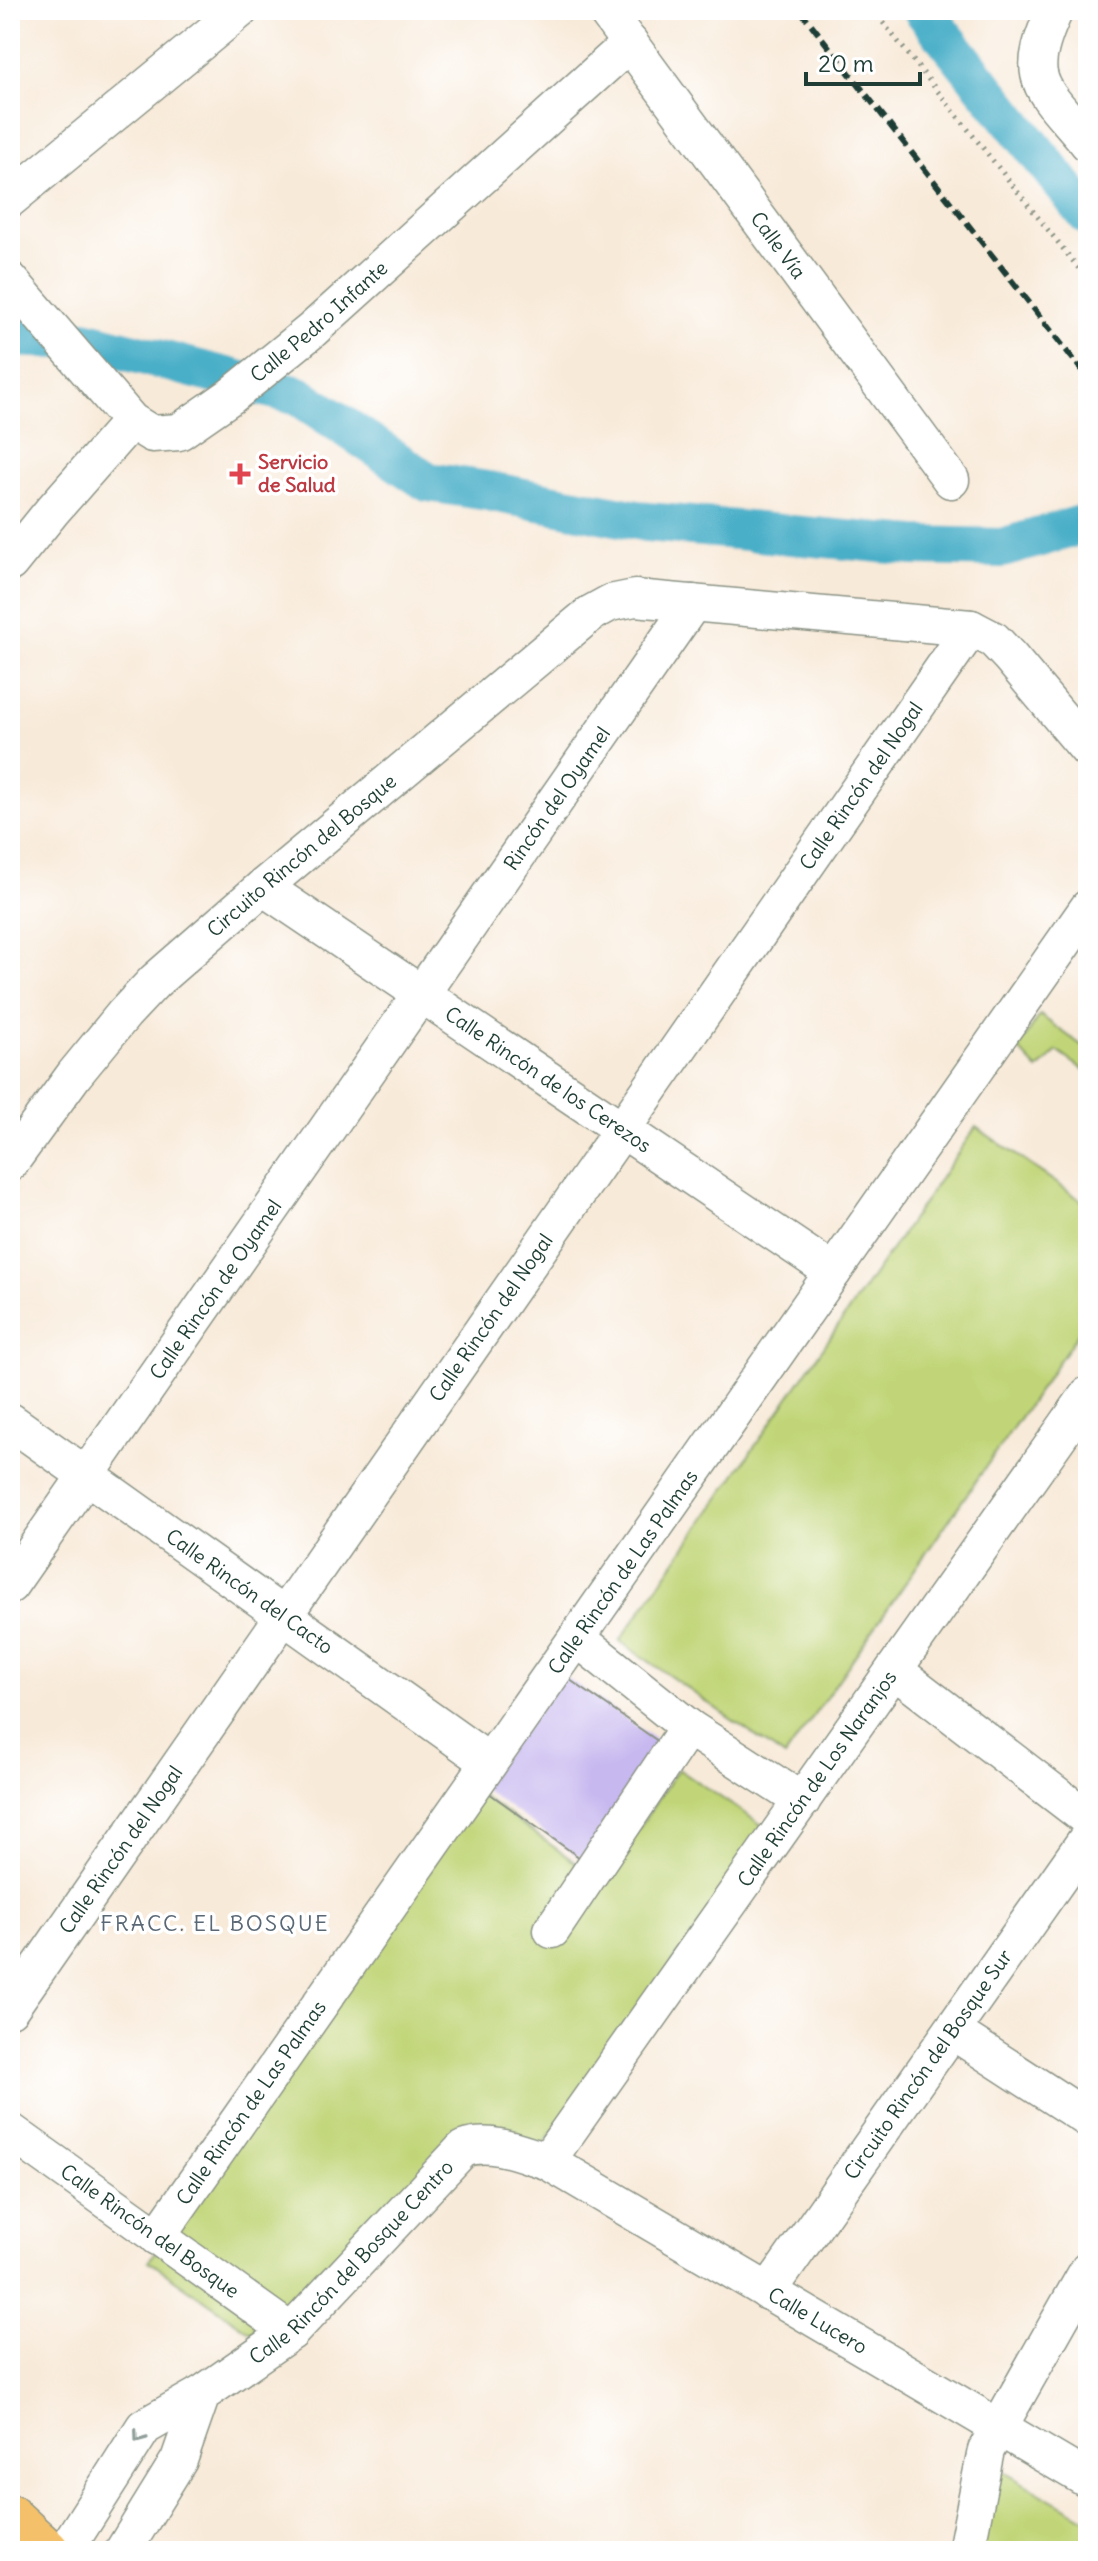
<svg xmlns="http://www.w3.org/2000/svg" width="1098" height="2561" font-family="Delius,sans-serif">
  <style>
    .green { fill: #c1d578; stroke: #708956; stroke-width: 2 }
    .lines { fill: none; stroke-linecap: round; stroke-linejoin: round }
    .canal { stroke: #49afc8; stroke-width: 40 }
    .building { fill: #c7b8ef }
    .minor-casing { stroke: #8c9486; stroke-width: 39 }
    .primary-casing { stroke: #8c9486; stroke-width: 47 }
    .path { stroke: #8c9486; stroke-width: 5; stroke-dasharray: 2 6; stroke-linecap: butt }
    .minor { stroke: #fff; stroke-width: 36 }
    .primary { stroke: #f4c16a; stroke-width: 44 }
    .rail { stroke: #1f3d34; stroke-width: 6; stroke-dasharray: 12 6; stroke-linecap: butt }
    .oneway { stroke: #8f9e9a }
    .health-dot { fill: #e0444e; stroke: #fff; stroke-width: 3 }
    .labels { text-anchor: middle; stroke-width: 7; stroke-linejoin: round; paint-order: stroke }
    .street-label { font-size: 20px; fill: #1f3d34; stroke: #fff }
    .health-label { font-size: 20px; font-weight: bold; fill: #be3a42; stroke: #fff; text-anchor: start }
    .neighbourhood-label { font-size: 22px; letter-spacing: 2px; fill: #5a6875; stroke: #fff }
  </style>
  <rect width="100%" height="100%" fill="#fff"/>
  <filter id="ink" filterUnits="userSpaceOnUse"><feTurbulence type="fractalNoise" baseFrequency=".0125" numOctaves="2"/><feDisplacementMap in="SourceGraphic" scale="16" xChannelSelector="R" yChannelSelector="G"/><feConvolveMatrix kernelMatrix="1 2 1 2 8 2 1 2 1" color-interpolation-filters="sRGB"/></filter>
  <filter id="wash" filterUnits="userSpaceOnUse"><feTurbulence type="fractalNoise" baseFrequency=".006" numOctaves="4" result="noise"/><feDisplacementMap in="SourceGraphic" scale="32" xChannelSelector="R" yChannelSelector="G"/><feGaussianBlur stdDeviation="1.8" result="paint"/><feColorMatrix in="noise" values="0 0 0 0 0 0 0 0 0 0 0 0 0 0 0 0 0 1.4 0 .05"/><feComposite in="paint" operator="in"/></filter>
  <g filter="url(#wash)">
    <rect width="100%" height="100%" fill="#f8ead9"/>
    <path class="green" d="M1040,1015L1088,1050V1073L1057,1051L1038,1070L1018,1049Z
      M976,1127L1088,1205V1319L785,1757L620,1641Z
      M678,1769L768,1829L529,2164L442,2158L252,2333L149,2261L481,1795L603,1882Z
      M995,2467L1088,2520V2551H975Z"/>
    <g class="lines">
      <path class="canal" d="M923,10L1088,216
        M10,337L85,340L299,396L428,482L488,491L647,522L915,546L1002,548L1088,523"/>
    </g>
    <g id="blocks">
      <path class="building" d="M560,1673L662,1744L583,1860L482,1788Z"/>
    </g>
  </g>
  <g filter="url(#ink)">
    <use href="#blocks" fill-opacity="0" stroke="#8c9486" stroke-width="2"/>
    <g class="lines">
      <g class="minor-casing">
        <g id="minor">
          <path id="s1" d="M605,10L951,480"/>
          <path d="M1055,10C1021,82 1042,87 1088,143"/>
          <path d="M10,199L240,10"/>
          <path id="s2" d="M10,280L131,421L152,434L179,432L231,396L311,331L630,43"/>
          <path d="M10,563L52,511L131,421"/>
          <path id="s3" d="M263,887L833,1272"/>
          <path id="s4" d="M10,1163L74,1075L124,1014L155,981L263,887L590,614L610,603L635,598L971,628L994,640L1010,657L1088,750"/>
          <path id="s5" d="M10,1421L489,1762"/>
          <path id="s6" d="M10,1585L693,603"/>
          <path d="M577,1638L688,1727L802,1801"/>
          <path d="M894,1670L1088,1819"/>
          <path d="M552,1930L688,1727"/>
          <path id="s7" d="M10,2009L971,628"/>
          <path d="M952,2031L1088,2119"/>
          <path id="s8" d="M10,2131L291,2332"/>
          <path id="s9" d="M547,2161L1088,1395"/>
          <path id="s10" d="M157,2237L1088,908"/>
          <path id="s11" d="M768,2292L1088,1837"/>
          <path id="s12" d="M65,2551L144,2427L202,2394L291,2332L463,2149C491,2139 520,2153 547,2161L1088,2480"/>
          <path d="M123,2551L179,2460L202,2394"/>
          <path d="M966,2551L986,2450L1088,2270"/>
        </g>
      </g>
      <g class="primary-casing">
        <path id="primary" d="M10,2517L47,2551"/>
      </g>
      <path class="path" d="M873,10L1088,280"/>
      <use href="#minor" class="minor"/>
      <use href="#primary" class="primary"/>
      <path class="rail" d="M800,10L1088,378"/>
    </g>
    <defs><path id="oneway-chevron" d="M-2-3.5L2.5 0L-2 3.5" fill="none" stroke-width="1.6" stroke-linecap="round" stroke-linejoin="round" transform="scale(2)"/></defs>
    <use class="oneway" href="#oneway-chevron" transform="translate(139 2437) rotate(126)"/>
  </g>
  <path class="health-dot" d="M236 462h8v8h8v8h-8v8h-8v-8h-8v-8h8z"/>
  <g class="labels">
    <g class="street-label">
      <text dy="7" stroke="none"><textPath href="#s1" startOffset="292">Calle Vía</textPath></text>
      <text dy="7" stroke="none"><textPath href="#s2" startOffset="416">Calle Pedro Infante</textPath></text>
      <text dy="7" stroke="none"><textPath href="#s7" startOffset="1490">Calle Rincón del Nogal</textPath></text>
      <text dy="7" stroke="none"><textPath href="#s6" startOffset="958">Rincón del Oyamel</textPath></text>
      <text dy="7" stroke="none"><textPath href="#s4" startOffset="426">Circuito Rincón del Bosque</textPath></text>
      <text dy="7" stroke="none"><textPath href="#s3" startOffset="344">Calle Rincón de los Cerezos</textPath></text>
      <text dy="7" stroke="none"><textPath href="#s6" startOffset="360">Calle Rincón de Oyamel</textPath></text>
      <text dy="7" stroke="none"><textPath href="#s7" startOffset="842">Calle Rincón del Nogal</textPath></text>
      <text dy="7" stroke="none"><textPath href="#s10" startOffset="812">Calle Rincón de Las Palmas</textPath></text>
      <text dy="7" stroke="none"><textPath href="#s5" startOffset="294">Calle Rincón del Cacto</textPath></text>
      <text dy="7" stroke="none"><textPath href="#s9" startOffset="468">Calle Rincón de Los Naranjos</textPath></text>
      <text dy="7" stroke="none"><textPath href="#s7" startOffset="194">Calle Rincón del Nogal</textPath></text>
      <text dy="7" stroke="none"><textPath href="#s11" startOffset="278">Circuito Rincón del Bosque Sur</textPath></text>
      <text dy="7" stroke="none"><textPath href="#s10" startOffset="164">Calle Rincón de Las Palmas</textPath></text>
      <text dy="7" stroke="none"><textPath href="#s8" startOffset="172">Calle Rincón del Bosque</textPath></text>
      <text dy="7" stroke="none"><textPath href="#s12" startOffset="414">Calle Rincón del Bosque Centro</textPath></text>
      <text dy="7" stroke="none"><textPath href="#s12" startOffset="974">Calle Lucero</textPath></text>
    </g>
    <g class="health-label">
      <text x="258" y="469">Servicio<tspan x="258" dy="23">de Salud</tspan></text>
    </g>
    <g class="neighbourhood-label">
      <text x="215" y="1931">FRACC. EL BOSQUE</text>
    </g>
  </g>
  <rect width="1098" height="2561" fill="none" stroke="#fff" stroke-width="40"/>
  <path d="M806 72v12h114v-12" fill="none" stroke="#1f3d34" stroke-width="4"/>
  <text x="818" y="72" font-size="24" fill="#1f3d34" stroke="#ffffff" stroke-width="6" paint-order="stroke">20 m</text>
</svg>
